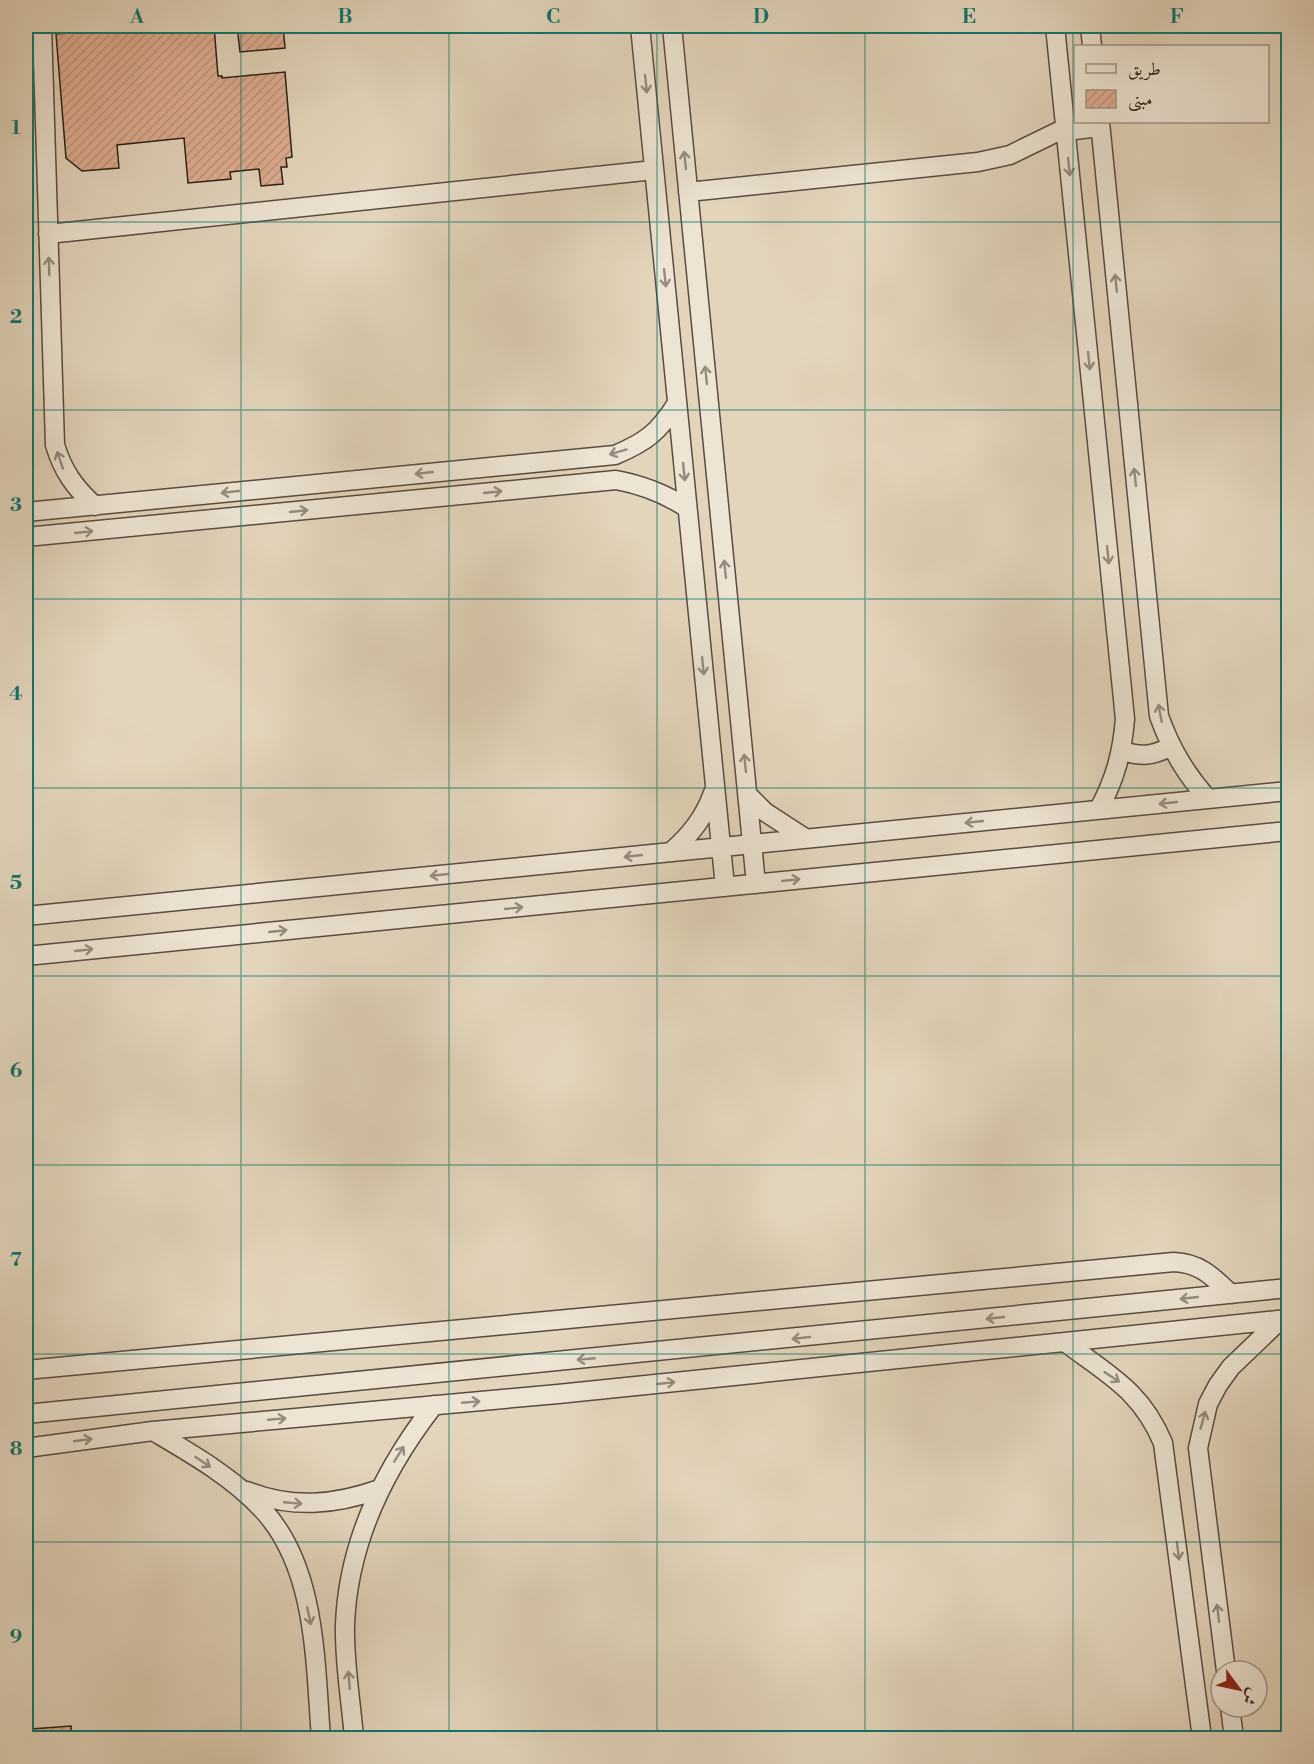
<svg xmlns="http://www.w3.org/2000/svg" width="1314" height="1764" font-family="'Libre Bodoni',Amiri,serif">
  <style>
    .building { fill: url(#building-hatch); stroke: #2c1f19; stroke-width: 1.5 }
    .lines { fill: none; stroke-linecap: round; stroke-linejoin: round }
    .minor-casing { stroke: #5a4c42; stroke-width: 21 }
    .minor { stroke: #ede4d3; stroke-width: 18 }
    .oneway { stroke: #968b7f }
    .grid { fill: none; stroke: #0f766e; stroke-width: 1.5; stroke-opacity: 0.55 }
    .neatline { fill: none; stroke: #0f766e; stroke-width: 2 }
    .grid-label { font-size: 20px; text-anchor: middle; font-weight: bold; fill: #0f766e }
  </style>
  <defs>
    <pattern id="building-hatch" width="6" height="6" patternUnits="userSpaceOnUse" patternTransform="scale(1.5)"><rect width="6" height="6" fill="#dead90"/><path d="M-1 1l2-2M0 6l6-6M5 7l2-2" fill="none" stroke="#bf947c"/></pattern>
  </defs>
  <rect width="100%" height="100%" fill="#e3d5bc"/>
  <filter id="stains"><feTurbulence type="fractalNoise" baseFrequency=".00333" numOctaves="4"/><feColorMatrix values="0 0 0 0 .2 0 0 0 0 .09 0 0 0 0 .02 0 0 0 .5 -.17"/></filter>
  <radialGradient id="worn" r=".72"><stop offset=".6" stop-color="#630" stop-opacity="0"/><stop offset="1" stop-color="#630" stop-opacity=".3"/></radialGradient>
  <path class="building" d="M118,26H214L218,76H222V78L285,72L292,157L286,158L287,167H281L283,184L261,186L259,169L230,172L231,179L188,183L184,138L117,145L119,168L82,171L66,158L56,34L118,28Z
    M237,26H283L285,48L240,52Z
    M71,1726L72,1738H31V1729Z"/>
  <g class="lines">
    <g class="minor-casing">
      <path id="minor" d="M42,26L55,445C63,471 74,487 95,506
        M640,26L725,887
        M672,26L756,884
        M1055,26L1125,719C1122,754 1115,779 1099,809
        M1090,26L1092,46
        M1100,122L1159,716C1171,749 1185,773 1208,799
        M688,192L978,162L1010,155L1057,132L1100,127
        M48,234L654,170
        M26,512L615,455C646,442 659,432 677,403
        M26,537L616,480C643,485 664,493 687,508
        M1123,751C1141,757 1152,756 1170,747
        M748,795L765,812L805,838
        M671,852C691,834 704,818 713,793
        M26,916L1288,791
        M26,956L1288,831
        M1065,1342C1108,1375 1141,1390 1163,1443L1202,1738
        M26,1370L1174,1262C1200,1263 1213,1277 1231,1294
        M26,1414L1288,1288
        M153,1431C190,1453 231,1476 261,1508C317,1566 315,1663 321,1738
        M26,1448L153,1431L558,1394L1288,1319
        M247,1491C292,1509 335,1505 380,1489
        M1226,1671L1198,1448L1208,1404L1218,1385L1231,1367L1280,1320
        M1230,1707L1234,1738
        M354,1738C351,1701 344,1662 345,1625C348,1542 385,1468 434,1405"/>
    </g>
    <use href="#minor" class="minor"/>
  </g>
  <defs><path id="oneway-shaft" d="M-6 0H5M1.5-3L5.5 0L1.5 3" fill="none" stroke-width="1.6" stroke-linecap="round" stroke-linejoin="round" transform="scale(1.5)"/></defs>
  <g class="oneway">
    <use href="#oneway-shaft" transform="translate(646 84) rotate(84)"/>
    <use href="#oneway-shaft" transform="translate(685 160) rotate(-96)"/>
    <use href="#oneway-shaft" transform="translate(1069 167) rotate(84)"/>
    <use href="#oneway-shaft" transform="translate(49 266) rotate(-92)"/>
    <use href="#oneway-shaft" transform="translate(665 278) rotate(84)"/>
    <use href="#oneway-shaft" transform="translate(1116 283) rotate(-96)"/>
    <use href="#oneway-shaft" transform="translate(1089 361) rotate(84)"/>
    <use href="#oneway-shaft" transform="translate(706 375) rotate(-96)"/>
    <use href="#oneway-shaft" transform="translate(618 452) rotate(163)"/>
    <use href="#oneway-shaft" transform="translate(60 460) rotate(-109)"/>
    <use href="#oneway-shaft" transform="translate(684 472) rotate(84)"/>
    <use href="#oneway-shaft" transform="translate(424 473) rotate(174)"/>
    <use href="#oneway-shaft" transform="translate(1135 477) rotate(-96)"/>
    <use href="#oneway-shaft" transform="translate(230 492) rotate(174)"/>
    <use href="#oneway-shaft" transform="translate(493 492) rotate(-6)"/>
    <use href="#oneway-shaft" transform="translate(299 511) rotate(-6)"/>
    <use href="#oneway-shaft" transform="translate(84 532) rotate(-6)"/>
    <use href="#oneway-shaft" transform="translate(1108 555) rotate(84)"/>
    <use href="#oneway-shaft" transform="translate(725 569) rotate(-96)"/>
    <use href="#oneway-shaft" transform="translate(703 666) rotate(84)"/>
    <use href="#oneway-shaft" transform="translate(1160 713) rotate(-101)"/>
    <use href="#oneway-shaft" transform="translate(745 763) rotate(-96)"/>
    <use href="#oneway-shaft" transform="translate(1168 803) rotate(174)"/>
    <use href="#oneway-shaft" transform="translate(974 822) rotate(174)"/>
    <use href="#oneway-shaft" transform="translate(633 856) rotate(174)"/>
    <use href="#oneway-shaft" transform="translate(439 875) rotate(174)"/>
    <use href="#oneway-shaft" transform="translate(791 880) rotate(-6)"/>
    <use href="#oneway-shaft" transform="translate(514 908) rotate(-6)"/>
    <use href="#oneway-shaft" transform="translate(278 931) rotate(-6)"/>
    <use href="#oneway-shaft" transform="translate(84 950) rotate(-6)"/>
    <use href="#oneway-shaft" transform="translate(1189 1298) rotate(174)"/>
    <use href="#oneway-shaft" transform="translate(995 1318) rotate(174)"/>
    <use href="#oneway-shaft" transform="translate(801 1338) rotate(174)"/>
    <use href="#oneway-shaft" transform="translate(586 1359) rotate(175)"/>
    <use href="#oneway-shaft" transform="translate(1112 1377) rotate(34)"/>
    <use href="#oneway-shaft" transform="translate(666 1383) rotate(-6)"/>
    <use href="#oneway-shaft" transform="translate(471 1402) rotate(-5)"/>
    <use href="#oneway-shaft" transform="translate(277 1419) rotate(-5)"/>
    <use href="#oneway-shaft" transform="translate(1203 1420) rotate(-74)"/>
    <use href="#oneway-shaft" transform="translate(83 1440) rotate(-8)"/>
    <use href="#oneway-shaft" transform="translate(399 1454) rotate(-58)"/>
    <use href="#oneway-shaft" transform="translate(203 1462) rotate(34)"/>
    <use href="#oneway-shaft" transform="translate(293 1503) rotate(5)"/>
    <use href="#oneway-shaft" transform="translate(1178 1551) rotate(83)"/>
    <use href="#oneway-shaft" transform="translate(1218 1613) rotate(-97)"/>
    <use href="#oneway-shaft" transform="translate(309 1616) rotate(78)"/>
    <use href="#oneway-shaft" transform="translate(349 1680) rotate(-95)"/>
  </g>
  <path class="grid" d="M241,26V1738M449,26V1738M657,26V1738M865,26V1738M1073,26V1738M26,222H1288M26,410H1288M26,599H1288M26,788H1288M26,976H1288M26,1165H1288M26,1354H1288M26,1542H1288"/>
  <rect width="1314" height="1764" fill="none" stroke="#e3d5bc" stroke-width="66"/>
  <rect x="1074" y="45" width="195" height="78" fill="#ede4d3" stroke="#a09589" stroke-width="1.5"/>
  <rect x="1086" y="64" width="30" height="9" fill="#ede4d3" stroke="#a09589" stroke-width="1.5"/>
  <text x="1128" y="75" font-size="18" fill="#2c1f19">طريق</text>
  <rect x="1086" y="90" width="30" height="18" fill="url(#building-hatch)" stroke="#a09589" stroke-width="1.5"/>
  <text x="1128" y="105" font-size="18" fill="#2c1f19">مبنى</text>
  <g transform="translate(1239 1689) rotate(123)"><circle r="28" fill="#ede4d3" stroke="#a09589" stroke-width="1.5"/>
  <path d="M0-4.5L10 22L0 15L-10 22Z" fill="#8f2418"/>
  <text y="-9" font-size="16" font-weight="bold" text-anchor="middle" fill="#2c1f19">ش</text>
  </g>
  <rect x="33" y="33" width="1248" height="1698" class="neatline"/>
  <g class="grid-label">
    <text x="137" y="23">A</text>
    <text x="345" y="23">B</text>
    <text x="553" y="23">C</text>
    <text x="761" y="23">D</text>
    <text x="969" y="23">E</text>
    <text x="1177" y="23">F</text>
    <text x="16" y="134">1</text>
    <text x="16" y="323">2</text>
    <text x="16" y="511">3</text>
    <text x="16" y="700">4</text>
    <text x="16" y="889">5</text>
    <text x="16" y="1077">6</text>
    <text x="16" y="1266">7</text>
    <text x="16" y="1455">8</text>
    <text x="16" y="1643">9</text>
  </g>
  <rect width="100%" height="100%" filter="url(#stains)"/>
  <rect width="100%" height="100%" fill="url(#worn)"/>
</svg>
